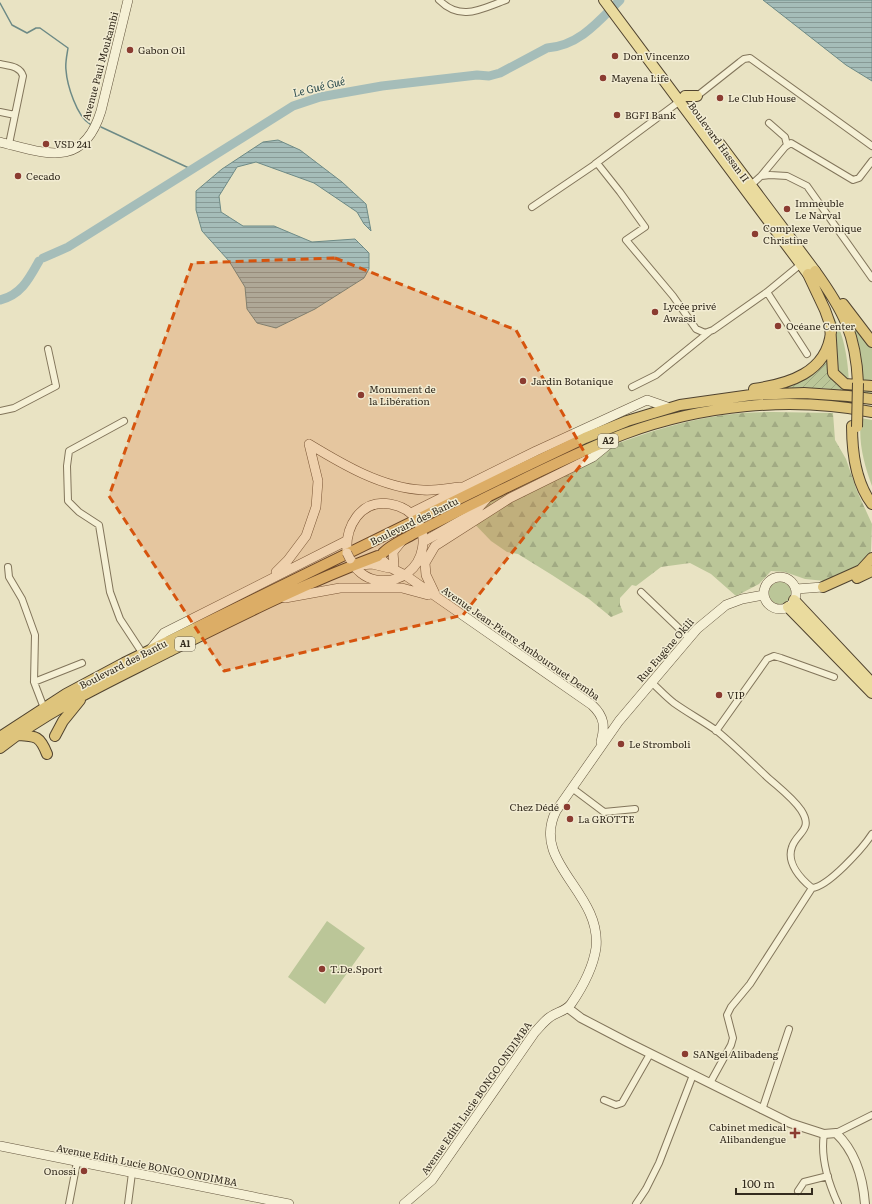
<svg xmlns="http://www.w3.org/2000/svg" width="872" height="1204" font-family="Literata,serif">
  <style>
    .grass { fill: #bbc698 }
    .forest { fill: url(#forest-firs) }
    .garden { fill: url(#garden-furrows) }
    .water { fill: url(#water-rules); stroke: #6d8a86 }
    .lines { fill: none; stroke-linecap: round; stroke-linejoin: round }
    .stream { stroke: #6d8a86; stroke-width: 1.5 }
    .river { stroke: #a5bdb9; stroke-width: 9 }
    .minor-casing { stroke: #82755b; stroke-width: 8 }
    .tertiary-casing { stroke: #82755b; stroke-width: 10 }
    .secondary-casing { stroke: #64563f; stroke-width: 10 }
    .primary-casing { stroke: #50432f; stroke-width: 12 }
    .trunk-casing { stroke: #50432f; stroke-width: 12 }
    .minor { stroke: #f5f0d5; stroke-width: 6 }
    .tertiary { stroke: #f5f0d5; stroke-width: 8 }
    .secondary { stroke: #f5f0d5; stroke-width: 9 }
    .primary { stroke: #eadb9e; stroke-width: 10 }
    .trunk { stroke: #dec47c; stroke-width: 10 }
    .secondary-bridge-casing { stroke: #64563f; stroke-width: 10; stroke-linecap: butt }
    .trunk-bridge-casing { stroke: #50432f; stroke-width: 12; stroke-linecap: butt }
    .secondary-bridge { stroke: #f5f0d5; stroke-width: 9 }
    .trunk-bridge { stroke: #dec47c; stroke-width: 10 }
    .marked { fill: #d6540e; fill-opacity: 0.2; stroke: #d6540e; stroke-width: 3; stroke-dasharray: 8 5; stroke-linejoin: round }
    .poi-dot { fill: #8b3c31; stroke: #f2ecd2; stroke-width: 1.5 }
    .labels { text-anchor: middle; stroke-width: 3; stroke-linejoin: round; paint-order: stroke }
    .shield { fill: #f2ecd2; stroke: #6c6554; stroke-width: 1 }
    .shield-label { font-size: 9px; font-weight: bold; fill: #332b1e }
    .poi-label { font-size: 10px; fill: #332b1e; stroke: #f2ecd2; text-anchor: start }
    .street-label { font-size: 10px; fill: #332b1e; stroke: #f2ecd2 }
    .water-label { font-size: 11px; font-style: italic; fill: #2f4f51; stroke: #f2ecd2 }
  </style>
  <defs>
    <pattern id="forest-firs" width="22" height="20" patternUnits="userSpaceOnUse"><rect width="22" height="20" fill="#bbc698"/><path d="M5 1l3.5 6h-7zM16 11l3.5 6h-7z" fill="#a1aa83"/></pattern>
    <pattern id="garden-furrows" width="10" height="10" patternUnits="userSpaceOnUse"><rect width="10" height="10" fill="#bbc698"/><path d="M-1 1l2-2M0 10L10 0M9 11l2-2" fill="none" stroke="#a1aa83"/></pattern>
    <pattern id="water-rules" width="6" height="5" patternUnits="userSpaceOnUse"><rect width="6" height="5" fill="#a5bdb9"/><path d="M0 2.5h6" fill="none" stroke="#879a96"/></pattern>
  </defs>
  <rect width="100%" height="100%" fill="#e9e3c3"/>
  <path class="grass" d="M830,311C844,331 848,359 849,383L837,375Z
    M845,311L872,347V383L861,385Z
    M861,418L872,420V486C864,464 858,442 861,418Z
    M769 593a11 11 0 1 1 22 0a11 11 0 1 1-22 0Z
    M327,921L365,948L325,1004L288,977Z"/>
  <path class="forest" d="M833,413L835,440L846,459L857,491L872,524L871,551L866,559L855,568L825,581L805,579L785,572L771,571L759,584L736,596L711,574L690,563L661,567L636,586L632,585L620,598V605L623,612L611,617L589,599L552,575L518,554L507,552L491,541L465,514C548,474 631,428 724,415C757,410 799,413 833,413Z"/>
  <path class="garden" d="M830,351L831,373L872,390V394C840,389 809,386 776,389Z"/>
  <path class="water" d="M763,0H872V81L846,65Z
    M278,140L300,150L342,182L366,204L371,231L364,224L357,212L314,183L256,162L237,167L219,196L221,212L243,226H274L312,242L355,239L369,253V269L364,278L315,309L276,328L257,323L247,309L245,287L229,261L202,231L196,210V191L222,169L263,142Z"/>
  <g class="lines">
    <path class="stream" d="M0,3L12,25L27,33L36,28H40L68,48C67,55 65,63 66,70C67,85 77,117 90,124
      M101,127L191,169"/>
    <path class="river" d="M43,258L68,247L293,106L320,97L382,86L477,75L489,76L500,73L547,48C579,46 599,21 620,0
      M0,300C21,295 29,279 39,261"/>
    <g class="minor-casing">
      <path id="minor" d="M439,0C461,22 481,9 506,0
        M0,64C9,66 20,66 23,76L9,144
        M697,96L740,62L744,59L750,58L872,146
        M0,112L15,115
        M769,123L785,137L787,145
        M595,164L680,101
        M761,176L785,147L791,143L853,180L859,178L872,161
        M751,185L761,176L770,175L787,176L807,186L872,278
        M532,207L597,163L620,192L645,227L626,240L673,296L696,329L705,333L713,330L767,292L801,264
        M767,292L807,354
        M632,387L656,375L709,332
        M0,411L14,408L56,386L48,349
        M124,421L69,451L67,466L68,501L79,512L99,525L110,592L120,619L143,654
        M8,567L9,577L22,599L35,635L34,682L44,708
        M641,592L689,638
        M34,682L82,663
        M651,682C659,689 666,697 674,703C688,713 703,721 717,731C734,745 750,761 766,776C778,787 792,797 801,810C814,830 797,832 792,847C786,863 801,879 812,888C828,887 863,848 872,834
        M716,731L767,659L774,656L781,658L834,677
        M572,788L604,812L635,809
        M710,1083L731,1045L733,1038L727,1015L731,1007L750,984L812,888
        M604,1100L616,1105L622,1103L650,1054
        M762,1110L789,1029
        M836,1133L872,1115
        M824,1134C820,1158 828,1182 838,1204
        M798,1191L804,1182L828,1176
        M69,1204L77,1162
        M128,1204L132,1173
        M636,1204L646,1189L659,1163L693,1075"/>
    </g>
    <g class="tertiary-casing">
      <path id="tertiary" d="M568,1008L581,1018L627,1042L790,1123L824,1134L836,1133C856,1152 863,1178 865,1204"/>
    </g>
    <g class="secondary-casing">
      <path id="secondary" d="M0,142C45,153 83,170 101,111L128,0
        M309,444C342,464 382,488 423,490C435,491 448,488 460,487
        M411,513L536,451L647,400L670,408
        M423,542L474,513L488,497
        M347,553C345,527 360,499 390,504C442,513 429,588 376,580C365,578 355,570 351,560
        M378,556L391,568L405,575L592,705C605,717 605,727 601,742
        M360,565L372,564L389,568
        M394,565L393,552L401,542
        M276,572L288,560L306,536L316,507L318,481L309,444
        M764 593a16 16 0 1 1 32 0a16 16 0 1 1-32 0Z
        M796,589L823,587
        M436,596L426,575L425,563L435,546L510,498L593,457L615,439
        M285,598L340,588H402L428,595
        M150,650L164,633L346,541
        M0,1146L289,1204
        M404,1204L432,1180L535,1032C540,1027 544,1021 550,1017C557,1012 566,1011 571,1004C582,988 593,968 596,948C602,892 530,863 556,811L619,721L697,629L726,605L742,599L764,595"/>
    </g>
    <g class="primary-casing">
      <path id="primary" d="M604,0L808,274
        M685,96H697
        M720,144L815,271
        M794,600L872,683
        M788,607L872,693"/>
    </g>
    <g class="trunk-casing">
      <path id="trunk" d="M815,271C843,310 856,334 858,383
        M808,274L825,310L830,324L833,373L845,384L872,386
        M843,304L872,342
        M754,389C788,384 827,373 831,332
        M852,426C852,452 856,483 872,504
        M383,553C391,545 403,540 413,534C436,523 458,511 481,500C528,477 575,453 624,434C702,405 790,396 872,412
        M857,578L872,571
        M823,587L861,570L872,558
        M18,735C36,736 40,736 47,754
        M55,736L63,721L80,700
        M0,737L66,694L124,663L516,471L585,438L627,421L680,405L751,395L804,393L848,396L872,399
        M0,748C50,709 109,682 166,653C236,618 305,583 378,556"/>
    </g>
    <use href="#minor" class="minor"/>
    <use href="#tertiary" class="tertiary"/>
    <use href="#secondary" class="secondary"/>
    <use href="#primary" class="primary"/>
    <use href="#trunk" class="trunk"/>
    <g class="secondary-bridge-casing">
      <path id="secondary-bridge" d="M347,553L350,559"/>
    </g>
    <g class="trunk-bridge-casing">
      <path id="trunk-bridge" d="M857,427L858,383"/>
    </g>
    <use href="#secondary-bridge" class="secondary-bridge"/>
    <use href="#trunk-bridge" class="trunk-bridge"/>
  </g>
  <path class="marked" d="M335,258L516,330L587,457L463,615L224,671L109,496L192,263Z"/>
  <g class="poi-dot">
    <circle cx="130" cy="50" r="4"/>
    <circle cx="615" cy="56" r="4"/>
    <circle cx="603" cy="78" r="4"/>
    <circle cx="720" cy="98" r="4"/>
    <circle cx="617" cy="115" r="4"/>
    <circle cx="46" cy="144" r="4"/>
    <circle cx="18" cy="176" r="4"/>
    <circle cx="787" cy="209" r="4"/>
    <circle cx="755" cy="234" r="4"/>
    <circle cx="655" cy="312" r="4"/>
    <circle cx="778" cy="326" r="4"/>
    <circle cx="523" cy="381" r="4"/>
    <circle cx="361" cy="395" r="4"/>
    <circle cx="719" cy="695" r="4"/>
    <circle cx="621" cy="744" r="4"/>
    <circle cx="567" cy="807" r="4"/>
    <circle cx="570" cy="819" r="4"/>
    <circle cx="322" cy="969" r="4"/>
    <circle cx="685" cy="1054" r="4"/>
    <path d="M793 1127h4v4h4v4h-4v4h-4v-4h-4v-4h4z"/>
    <circle cx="84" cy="1171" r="4"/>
  </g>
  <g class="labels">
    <g class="shield">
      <rect x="598" y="434" width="20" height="14" rx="3"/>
      <rect x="175" y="637" width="20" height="14" rx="3"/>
    </g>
    <g class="shield-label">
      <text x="608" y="444">A2</text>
      <text x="185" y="647">A1</text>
    </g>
    <g class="poi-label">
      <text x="138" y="54">Gabon Oil</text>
      <text x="623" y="60">Don Vincenzo</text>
      <text x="611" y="82">Mayena Life</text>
      <text x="728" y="102">Le Club House</text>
      <text x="625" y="119">BGFI Bank</text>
      <text x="54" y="148">VSD 241</text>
      <text x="26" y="180">Cecado</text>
      <text x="795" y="207">Immeuble<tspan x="795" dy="12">Le Narval</tspan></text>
      <text x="763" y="232">Complexe Veronique<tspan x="763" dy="12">Christine</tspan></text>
      <text x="663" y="310">Lycée privé<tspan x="663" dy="12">Awassi</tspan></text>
      <text x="786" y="330">Océane Center</text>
      <text x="531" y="385">Jardin Botanique</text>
      <text x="369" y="393">Monument de<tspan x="369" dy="12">la Libération</tspan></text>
      <text x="727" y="699">VIP</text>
      <text x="629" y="748">Le Stromboli</text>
      <text x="559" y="811" text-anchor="end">Chez Dédé</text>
      <text x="578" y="823">La GROTTE</text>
      <text x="330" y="973">T.De.Sport</text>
      <text x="693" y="1058">SANgel Alibadeng</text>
      <text x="786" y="1131" text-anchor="end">Cabinet medical<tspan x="786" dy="12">Alibandengue</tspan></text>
      <text x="76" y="1175" text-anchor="end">Onossi</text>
    </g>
    <g class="street-label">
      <text transform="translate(100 66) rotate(-75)" y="4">Avenue Paul Moukambi</text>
      <text transform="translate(719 142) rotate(54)" y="4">Boulevard Hassan II</text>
      <text transform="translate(414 521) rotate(-26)" y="4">Boulevard des Bantu</text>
      <text transform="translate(521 643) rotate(35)" y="4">Avenue Jean-Pierre Ambourouet Demba</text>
      <text transform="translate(665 650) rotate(-49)" y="4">Rue Eugène Okili</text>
      <text transform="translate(123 664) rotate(-27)" y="4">Boulevard des Bantu</text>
      <text transform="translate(476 1098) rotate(-55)" y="4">Avenue Edith Lucie BONGO ONDIMBA</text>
      <text transform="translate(147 1165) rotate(11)" y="4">Avenue Edith Lucie BONGO ONDIMBA</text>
    </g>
    <g class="water-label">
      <text transform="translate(319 87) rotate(-14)" y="4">Le Gué Gué</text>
    </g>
  </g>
  <path d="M736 1188v6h76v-6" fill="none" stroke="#332b1e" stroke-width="2"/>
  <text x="742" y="1188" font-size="12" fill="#332b1e" stroke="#f2ecd2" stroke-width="3" paint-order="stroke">100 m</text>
</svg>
